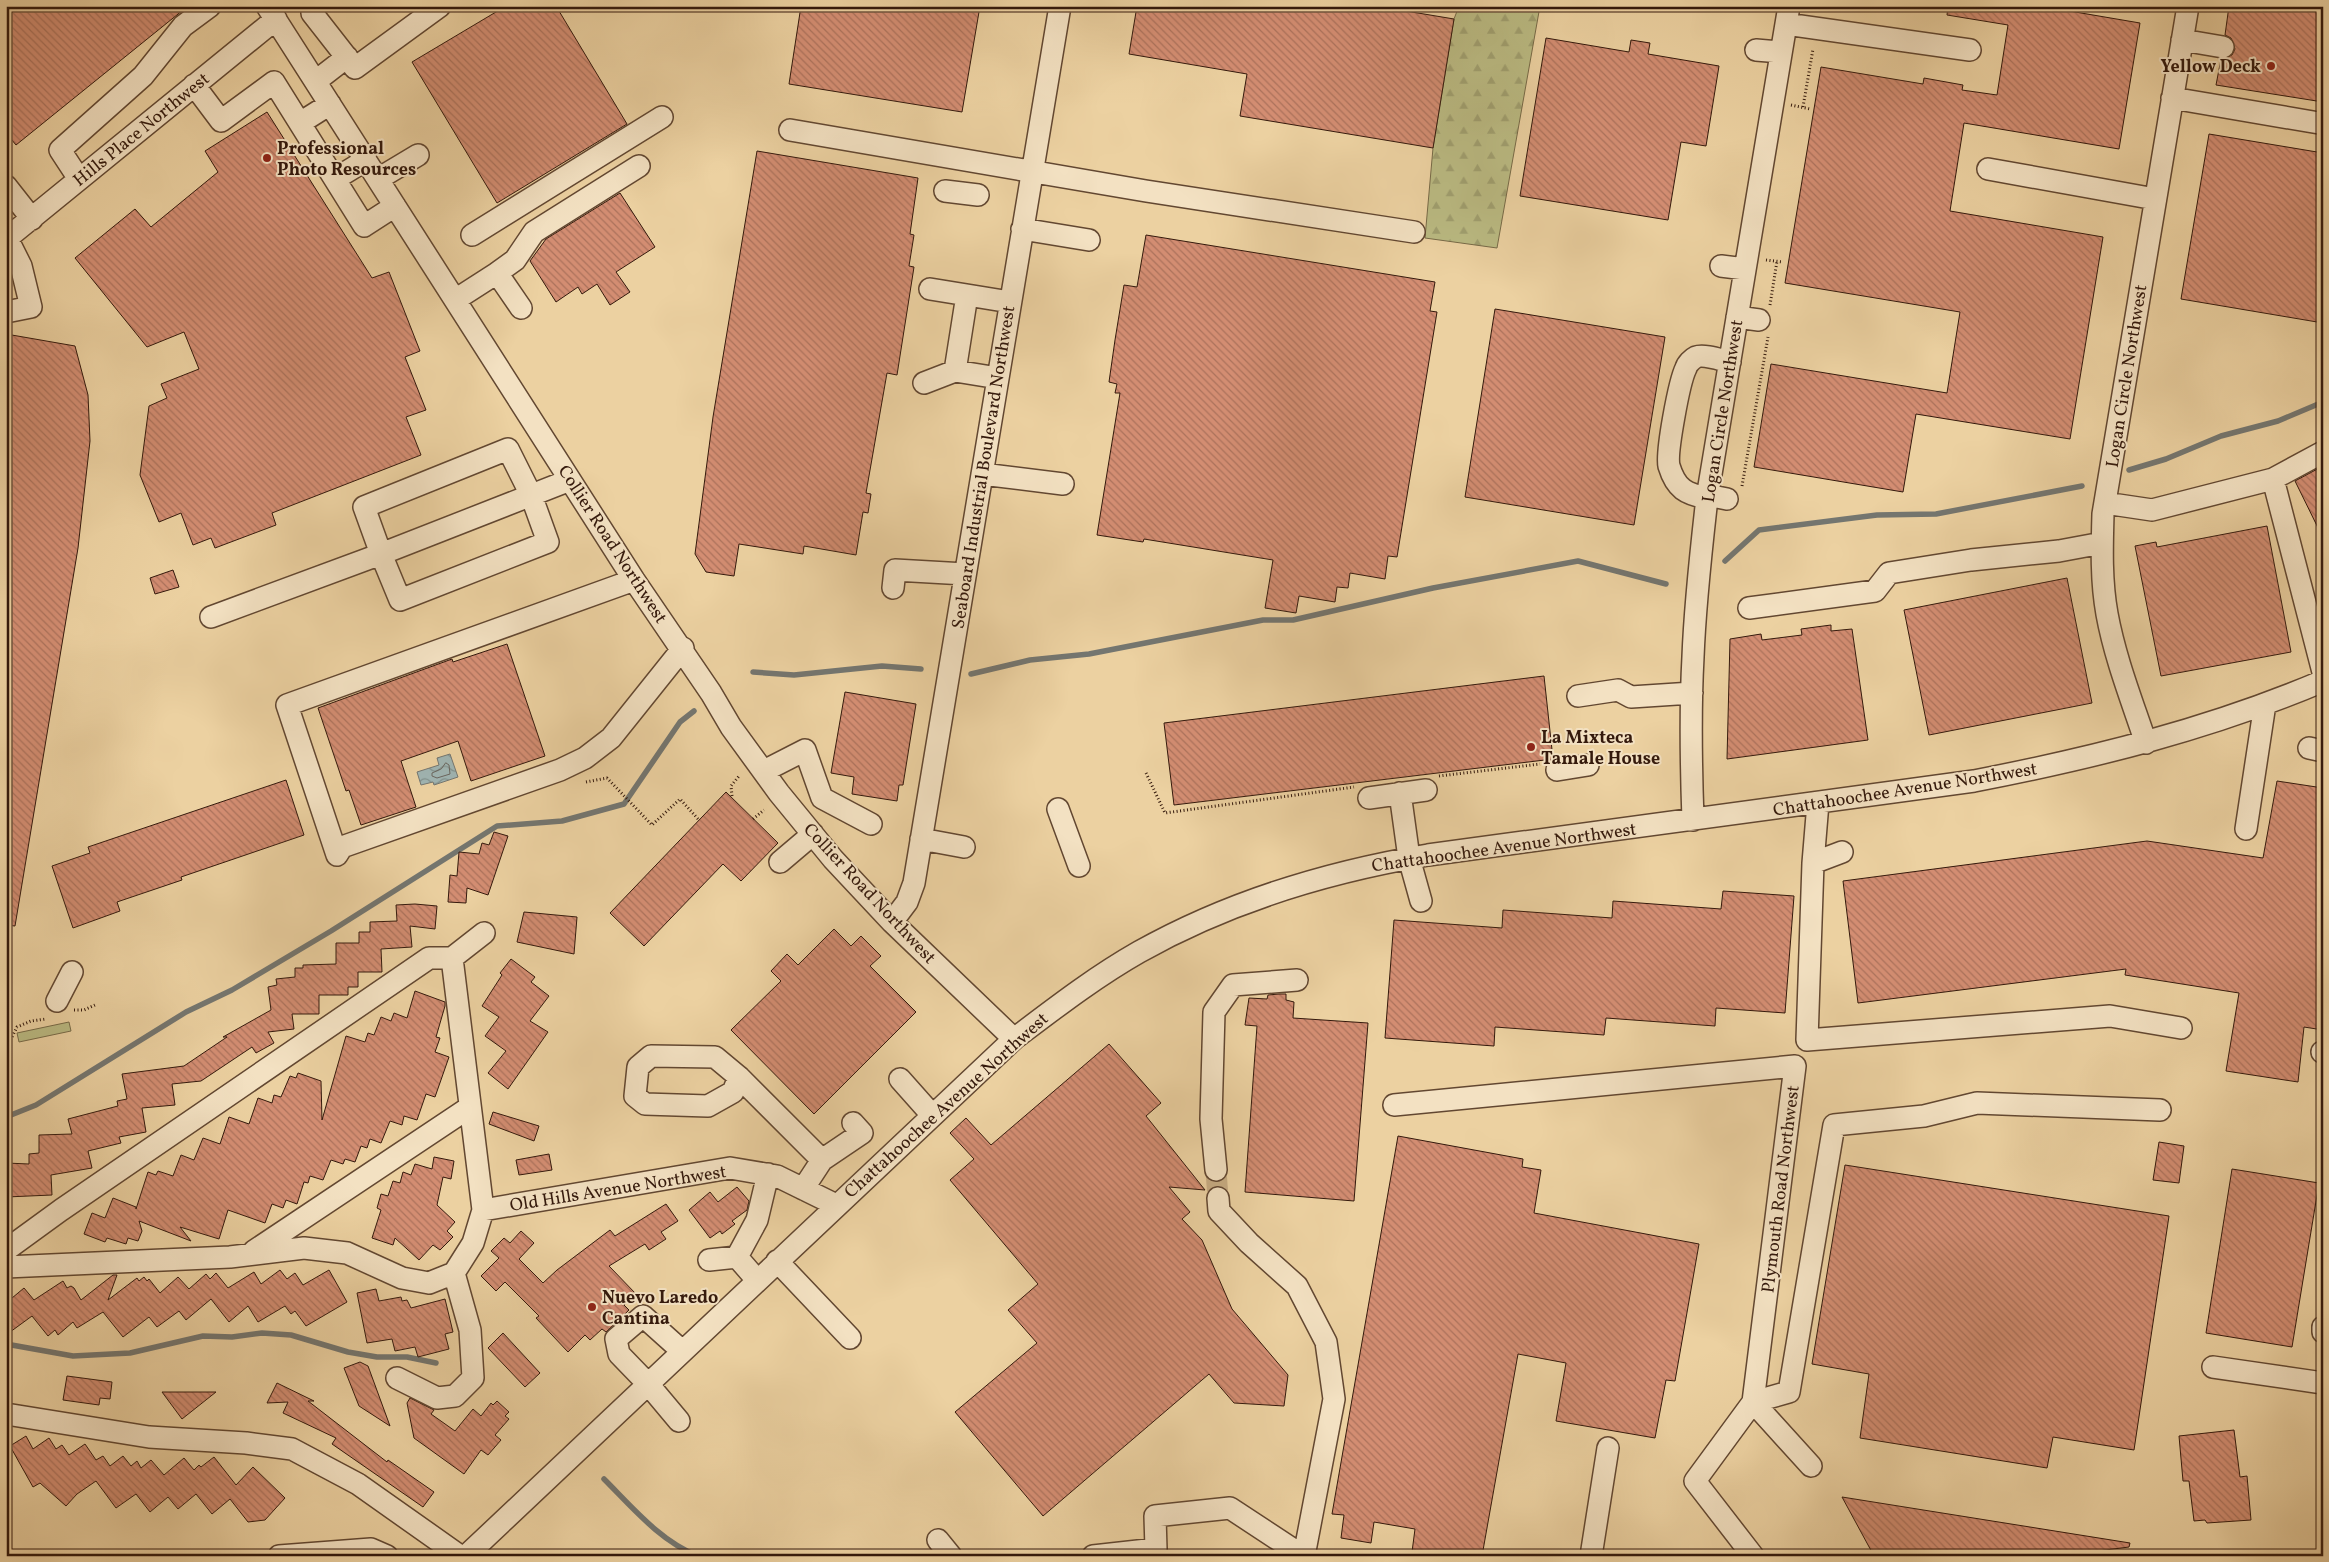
<svg xmlns="http://www.w3.org/2000/svg" width="2329" height="1562" font-family="Vollkorn,serif">
  <style>
    .forest { fill: url(#forest-firs); stroke: #776a47 }
    .pitch { fill: #baba82; stroke: #776a47 }
    .water { fill: url(#water-waves); stroke: #747670 }
    .lines { fill: none; stroke-linecap: round; stroke-linejoin: round }
    .shore { stroke: #6a665f; stroke-width: 1 }
    .stream { stroke: #747670; stroke-width: 5.5 }
    .building { fill: url(#building-back-hatch); stroke: #34190c }
    .minor-tunnel { stroke: #c7ac83; stroke-width: 21; stroke-dasharray: 21 11; stroke-linecap: butt }
    .minor-casing { stroke: #624731; stroke-width: 24 }
    .path { stroke: #34190c; stroke-width: 3; stroke-dasharray: 1 2.5; stroke-linecap: butt }
    .minor { stroke: #f3e1c2; stroke-width: 21 }
    .poi-dot { fill: #8f2418; stroke: #f3e1c2; stroke-width: 2 }
    .labels { text-anchor: middle; stroke-width: 4; stroke-linejoin: round; paint-order: stroke }
    .poi-label { font-size: 18px; font-weight: bold; fill: #34190c; stroke: #f3e1c2; text-anchor: start }
    .street-label { font-size: 18px; fill: #34190c; stroke: #f3e1c2 }
  </style>
  <defs>
    <pattern id="forest-firs" width="22" height="20" patternUnits="userSpaceOnUse" patternTransform="scale(1.25)"><rect width="22" height="20" fill="#baba82"/><path d="M5 1l3.5 6h-7zM16 11l3.5 6h-7z" fill="#a09f6f"/></pattern>
    <pattern id="water-waves" width="16" height="10" patternUnits="userSpaceOnUse" patternTransform="scale(1.25)"><rect width="16" height="10" fill="#9fb4b2"/><path d="M0 5q4-4 8 0t8 0" fill="none" stroke="#82928f"/></pattern>
    <pattern id="building-back-hatch" width="6" height="6" patternUnits="userSpaceOnUse" patternTransform="scale(1.25)"><rect width="6" height="6" fill="#d38d72"/><path d="M-1 5l2 2M0 0l6 6M5-1l2 2" fill="none" stroke="#ac725c"/></pattern>
  </defs>
  <rect width="100%" height="100%" fill="#ecd1a1"/>
  <filter id="stains"><feTurbulence type="fractalNoise" baseFrequency=".004" numOctaves="4"/><feColorMatrix values="0 0 0 0 .2 0 0 0 0 .09 0 0 0 0 .02 0 0 0 .5 -.17"/></filter>
  <radialGradient id="worn" r=".72"><stop offset=".6" stop-color="#630" stop-opacity="0"/><stop offset="1" stop-color="#630" stop-opacity=".3"/></radialGradient>
  <path class="forest" d="M1459,6H1540L1497,248L1425,238L1433,148L1454,19Z"/>
  <path class="pitch" d="M69,1022L71,1031L19,1042L17,1033Z"/>
  <path class="water" d="M450,754L458,777L434,785L433,782L421,785L417,772L439,765L437,758Z"/>
  <g class="lines">
    <path class="shore" d="M446,763L449,765L450,774L437,778L432,776V773L441,769Z"/>
    <path class="stream" d="M2129,470L2166,459L2221,436L2278,421L2323,402
      M1725,561L1759,530L1877,515L1936,514L2082,486
      M753,672L794,675L882,666L921,669
      M971,674L1030,660L1089,654L1263,620H1293L1433,588L1578,561L1666,584
      M6,1117L36,1105L186,1012L232,990L331,931L497,826L562,821L624,804L680,722L694,711
      M6,1344L73,1356L130,1353L203,1336L232,1337L262,1333L291,1335L348,1352L377,1357H407L436,1363
      M604,1479C632,1507 660,1541 698,1556"/>
  </g>
  <path class="building" d="M6,6H188L16,145L6,133Z
    M506,6H556L627,124L497,203L412,62Z
    M801,6H980L962,112L789,84Z
    M1137,6H1376L1454,19L1433,148L1240,116L1247,74L1129,54Z
    M1948,6H2040L2140,23L2119,149L1964,123L1950,211L2103,237L2070,439L1916,414L1903,492L1754,467L1771,364L1947,393L1960,312L1785,283L1821,67L1923,84L1924,78L1963,85L1962,90L1997,95L2008,25L1947,15Z
    M2229,6H2323V102L2216,85L2221,59L2232,55L2235,49L2231,38L2225,35Z
    M1546,38L1629,52L1631,40L1650,43L1648,54L1719,66L1706,146L1681,142L1668,220L1520,196Z
    M267,112L372,278L389,272L420,351L405,357L426,410L406,417L421,455L272,513L276,525L215,548L211,538L193,545L181,513L159,522L140,475L149,406L167,398L161,384L199,369L184,332L147,347L75,258L135,209L151,227L218,172L205,151Z
    M2209,134L2323,153V323L2181,299Z
    M757,151L918,178L910,234L914,235L909,266L914,267L897,375L887,373L866,493L871,494L868,513L863,512L856,555L804,546L803,554L739,544L734,576L706,572L695,554L713,417Z
    M620,193L655,247L616,272L630,292L610,305L597,284L582,294L578,287L556,302L530,261L546,239Z
    M1146,235L1435,282L1430,311L1437,312L1397,557L1388,556L1385,579L1350,573L1348,588L1337,587L1335,602L1299,596L1296,613L1265,608L1273,560L1144,539L1143,542L1097,535L1120,393H1115L1117,384L1109,382L1115,340L1124,285L1137,287Z
    M1495,309L1665,337L1634,525L1465,497Z
    M6,334L75,346L88,395L90,441L78,548L15,926L6,925Z
    M2323,466V538L2295,481Z
    M2267,526L2291,652L2161,676L2135,546L2156,542L2157,547Z
    M173,570L179,587L155,594L150,578Z
    M2067,578L2092,703L1929,735L1904,610Z
    M1831,625V631L1852,629L1868,740L1727,759L1730,639L1761,634L1762,640L1802,635L1801,629Z
    M507,644L545,756L471,781L458,741L401,761L416,807L361,825L349,790L346,791L318,708L452,659L453,662Z
    M1544,676L1553,759L1174,805L1164,723Z
    M845,692L916,704L903,785H899L897,801L852,794L854,777L831,773Z
    M286,780L304,835L181,877L182,880L117,902L120,911L73,928L52,866L90,853L88,847Z
    M2277,781L2323,788V1030L2304,1027L2298,1082L2226,1071L2239,993L2125,975L2126,969L1858,1003L1843,881L2147,841L2263,858Z
    M726,792L778,843L741,881L723,864L644,946L610,913Z
    M494,832L508,836L488,895L467,888L466,903L448,902L450,875L457,876L459,852L479,854L482,843L489,845Z
    M1723,891L1794,896L1785,1013L1716,1008L1715,1026L1606,1018L1604,1035L1495,1027L1494,1046L1385,1038L1394,920L1502,928L1503,910L1612,918L1613,901L1721,909Z
    M415,904L437,906L435,929L410,926L412,947L381,949L382,972H358V987H348V995H319V1014H292L294,1029L268,1032L274,1043L256,1053L252,1047L201,1081L172,1084L175,1105L142,1108L146,1132L119,1137L121,1143L88,1151L92,1168L51,1175L52,1195L6,1197V1163L29,1164V1154L39,1153V1135L72,1134L68,1119L118,1106L117,1101L127,1099L122,1074L184,1066L227,1037H223L271,1010L268,987L277,985L276,979L295,977V968H303V965L336,964V943H359V932H370V922L397,921L396,905Z
    M524,912L577,917L574,954L517,942Z
    M834,929L851,946L861,936L881,956L870,966L916,1012L814,1114L731,1030L781,981L771,971L787,954L798,965Z
    M511,959L535,977L531,982L549,996L530,1021L548,1032L508,1089L488,1073L506,1051L485,1036L499,1017L482,1006L502,975L500,973Z
    M415,991L445,1002V1006L436,1037L440,1038L435,1052L449,1057L435,1097L426,1094L417,1120L404,1116L402,1125L390,1121L381,1143L370,1139L367,1148L361,1146L355,1162L345,1159L343,1164L331,1160L323,1180L310,1176L308,1183L304,1182L297,1204L286,1200L283,1208L272,1204L265,1223L228,1210L219,1239L180,1227L191,1241L139,1221L142,1231L138,1241L128,1238L126,1244L107,1238L105,1242L84,1234L92,1213L105,1218L113,1198L136,1207V1209L148,1172L156,1175L158,1171L173,1176L181,1155L194,1160L203,1138L220,1144L229,1117L249,1124L258,1098L272,1103L274,1095L281,1097L290,1076L296,1078L298,1073L321,1081L322,1120L346,1036L365,1042L368,1033L374,1035L381,1017L391,1021L394,1013L407,1018Z
    M1279,994H1286V1000L1294,1002L1293,1018L1368,1023L1354,1201L1245,1192L1257,1026L1245,1025L1249,998L1267,999L1268,995Z
    M1109,1044L1161,1103L1146,1116L1205,1190L1169,1187L1190,1212L1182,1219L1202,1240L1232,1309L1288,1375L1284,1406L1234,1403L1209,1374L1043,1516L955,1412L1037,1343L1008,1310L1038,1284L950,1180L974,1159L950,1133L966,1118L991,1145Z
    M493,1112L539,1126L534,1141L489,1124Z
    M1398,1136L1523,1159L1522,1167L1541,1170L1534,1213L1699,1244L1675,1381L1666,1380L1655,1438L1556,1421L1566,1363L1518,1354L1482,1556H1436L1412,1552L1415,1529L1374,1522L1371,1543L1341,1538L1344,1515L1332,1514Z
    M2159,1142L2184,1146L2179,1183L2153,1180Z
    M549,1154L552,1170L519,1175L516,1160Z
    M434,1157L454,1161L451,1179L443,1177L437,1205L455,1222L447,1231L453,1237L440,1250L433,1245L419,1260L395,1238L393,1245L372,1238L381,1210L377,1208L381,1194L388,1196L393,1181L400,1183L403,1172L411,1175L415,1164L432,1169Z
    M1845,1165L2169,1216L2134,1450L2053,1437L2047,1468L1860,1438L1869,1374L1812,1364Z
    M2232,1169L2319,1183L2292,1347L2206,1333Z
    M737,1187L749,1201L747,1210L732,1221L735,1224L722,1234L720,1231L710,1238L689,1210L710,1192L718,1202Z
    M666,1204L678,1221L661,1232L666,1239L649,1250L645,1244L609,1266L636,1294L624,1305L629,1310L606,1332L602,1329L590,1340L585,1335L568,1352L536,1318L539,1316L505,1282L496,1291L481,1276L499,1258L491,1251L504,1238L510,1243L521,1231L534,1243L519,1259L543,1283L557,1270L610,1230L615,1236Z
    M280,1270L287,1279L295,1273L303,1285L329,1270L347,1302L306,1326L295,1311L291,1314L285,1306L258,1322L248,1306L229,1322L211,1299L186,1320L179,1311L157,1327L149,1317L123,1337L103,1312L77,1328L73,1322L58,1335L55,1330L48,1336L32,1316L6,1335V1303L24,1288L34,1300L63,1281L67,1288L71,1286L74,1288L81,1300L113,1275H117L108,1300L137,1278L139,1281L144,1277L147,1281L149,1279L160,1293L178,1277L189,1289L206,1274L210,1279L216,1273L228,1288L254,1272L261,1284Z
    M376,1289L379,1301L401,1297L402,1301L407,1300L411,1308L445,1299L453,1332L445,1334L449,1349L418,1357L415,1347L395,1351L392,1339L367,1343L357,1293Z
    M503,1333L540,1373L525,1387L488,1348Z
    M360,1362L368,1366L390,1426L359,1406L344,1368Z
    M67,1376L112,1382L110,1399L100,1398L99,1405L63,1400Z
    M277,1383L314,1401H308L387,1462L388,1460L434,1492L423,1507L332,1444L336,1438L283,1413L288,1402L267,1403Z
    M162,1392H216L182,1419Z
    M410,1398L434,1410L431,1414L455,1431L473,1409L481,1416L491,1403L493,1405L497,1401L509,1412L505,1416L509,1419L495,1435L501,1440L488,1455L481,1450L464,1474L414,1438L407,1403Z
    M2234,1430L2240,1477L2247,1476L2251,1520L2207,1523L2205,1520L2194,1521L2189,1481H2183L2179,1436Z
    M26,1436L33,1449L49,1438L56,1449L62,1445L69,1455L85,1444L96,1460L103,1456L110,1466L123,1456L131,1466L137,1461L141,1468L151,1460L164,1475L184,1458L194,1470L199,1465L201,1467L214,1457L236,1485L253,1467L285,1498L265,1520L248,1522L230,1499L212,1514L196,1494L178,1509L168,1497L150,1512L136,1494L116,1508L96,1481L77,1494L66,1506L40,1483L33,1487L10,1446Z
    M1842,1497L2130,1543L2129,1547L2059,1556H1874Z"/>
  <g class="lines">
    <path class="minor-tunnel" d="M1216,1170L1218,1198"/>
    <g class="minor-casing">
      <path id="minor" d="M267,6L634,580L711,693L731,727L779,793L833,859L892,922L1014,1039
        M313,6L312,13L355,68L440,6
        M1786,24L1970,50
        M2182,40L2223,47
        M1756,50L1781,52
        M316,81L347,57
        M194,85L221,121L274,82L364,226L395,206
        M2172,98L2319,123
        M300,123L330,104
        M790,130L1146,191L1414,232
        M1988,169L2155,199
        M79,179L60,150L143,76L183,26L210,6
        M335,179L366,160
        M378,179L418,155
        M6,186L32,219
        M945,191L978,195
        M1022,229L1089,240
        M472,235L662,117
        M6,239L276,19
        M1721,266L1745,269
        M497,273L515,260L534,232L639,166
        M930,289L967,295L955,371
        M967,295L1010,302
        M455,300L497,273L521,308
        M6,312L31,307L21,266L7,238
        M1737,317L1759,320
        M924,383L955,371L998,378
        M982,474L1063,484
        M2273,479L2323,452
        M1707,495L1727,499
        M1707,498C1686,494 1676,489 1669,466C1666,453 1679,382 1686,368C1687,364 1692,359 1696,357C1704,354 1721,360 1730,362
        M2105,503L2152,510L2273,479L2323,672
        M893,588L895,570L965,574
        M1749,608L1875,591L1889,573L1971,560L2059,551L2102,543
        M211,617L381,554L400,600L548,542L531,495L508,449L364,507L381,554L570,480
        M1578,696L1618,690L1631,697L1692,693
        M2146,743C2132,701 2115,658 2107,614C2101,581 2102,548 2103,514L2188,6
        M2309,748L2323,751
        M1557,770L1588,765
        M764,771L805,750L822,798L871,824
        M1400,793L1409,858L1421,901
        M1369,798L1426,790
        M1818,803L1813,863L1807,1040L2110,1016L2181,1028
        M1058,809L1079,866
        M1693,820C1691,765 1690,711 1693,657C1695,603 1701,551 1707,498L1789,6
        M2246,829L2265,704
        M921,839L964,847
        M337,855L287,705L634,580
        M337,855L342,847L560,770L585,758L611,738L683,648
        M780,862L813,834
        M1813,863L1842,852
        M892,922L907,902L914,883L1060,6
        M57,1001L72,972
        M2322,1052H2323
        M739,1077L733,1092L708,1106L645,1104L635,1096L638,1067L651,1056L715,1057L739,1077L822,1160L803,1189
        M900,1079L932,1115
        M1394,1105L1795,1066L1753,1402L1695,1481L1753,1556
        M822,1160L862,1133L853,1123
        M1216,1170L1211,1119L1214,1012L1233,985L1297,980
        M1218,1198L1219,1211L1249,1243L1297,1286L1326,1342L1334,1399L1304,1556
        M483,1210L730,1168L777,1176L836,1205
        M6,1250L61,1210L429,958H452
        M254,1251L470,1107
        M709,1260L737,1257
        M777,1261L850,1338
        M6,1267L230,1257L304,1248L347,1253L402,1278L429,1283L454,1273L473,1243L483,1210L452,958L484,933
        M757,1280L737,1257L757,1220L768,1174
        M2323,1327V1332
        M2213,1367L2323,1383
        M397,1378L437,1398L455,1396L473,1378L470,1330L454,1273
        M6,1414L149,1437L246,1443L292,1449L358,1484L460,1556
        M679,1421L648,1384L619,1354L616,1339L643,1316L682,1351
        M1811,1466L1753,1402L1789,1392L1834,1125L1924,1116L1977,1103L2160,1110
        M938,1540L951,1556
        M279,1556L371,1549L387,1556
        M466,1556L1014,1039C1055,1008 1095,977 1139,952C1228,902 1327,872 1428,855L1974,781C2093,758 2210,729 2323,681
        M1093,1556L1156,1549
        M1151,1556L1156,1549L1155,1516L1230,1508L1303,1556
        M1591,1556L1608,1448"/>
    </g>
    <path class="path" d="M1791,105L1810,109
      M1803,107L1813,49
      M1766,260L1783,262
      M1770,305L1777,261
      M1742,486L1768,337
      M1146,773L1165,813L1354,787
      M1439,776L1540,764
      M586,782L607,778L652,825L680,799L699,820
      M732,796L731,786L739,776
      M753,819L764,810
      M74,1010H84L95,1005
      M9,1043L17,1027L31,1021L46,1019"/>
    <use href="#minor" class="minor"/>
  </g>
  <g class="poi-dot">
    <circle cx="2271" cy="66" r="5"/>
    <circle cx="267" cy="158" r="5"/>
    <circle cx="1531" cy="747" r="5"/>
    <circle cx="592" cy="1307" r="5"/>
  </g>
  <g class="labels">
    <g class="poi-label">
      <text x="2261" y="72" text-anchor="end">Yellow Deck</text>
      <text x="277" y="154">Professional<tspan x="277" dy="21">Photo Resources</tspan></text>
      <text x="1541" y="743">La Mixteca<tspan x="1541" dy="21">Tamale House</tspan></text>
      <text x="602" y="1303">Nuevo Laredo<tspan x="602" dy="21">Cantina</tspan></text>
    </g>
    <g class="street-label">
      <text transform="translate(141 129) rotate(-39)" y="6">Hills Place Northwest</text>
      <text transform="translate(2126 376) rotate(-81)" y="6">Logan Circle Northwest</text>
      <text transform="translate(1722 411) rotate(-81)" y="6">Logan Circle Northwest</text>
      <text transform="translate(983 467) rotate(-81)" y="6">Seaboard Industrial Boulevard Northwest</text>
      <text transform="translate(613 544) rotate(57)" y="6">Collier Road Northwest</text>
      <text transform="translate(1905 789) rotate(-9)" y="6">Chattahoochee Avenue Northwest</text>
      <text transform="translate(1504 847) rotate(-8)" y="6">Chattahoochee Avenue Northwest</text>
      <text transform="translate(870 893) rotate(47)" y="6">Collier Road Northwest</text>
      <text transform="translate(946 1105) rotate(-42)" y="6">Chattahoochee Avenue Northwest</text>
      <text transform="translate(618 1188) rotate(-9)" y="6">Old Hills Avenue Northwest</text>
      <text transform="translate(1780 1189) rotate(-83)" y="6">Plymouth Road Northwest</text>
    </g>
  </g>
  <rect width="2329" height="1562" fill="none" stroke="#ecd1a1" stroke-width="25"/>
  <rect x="8" y="8" width="2314" height="1547" fill="none" stroke="#34190c" stroke-width="2.5"/>
  <rect x="12" y="12" width="2304" height="1537" fill="none" stroke="#34190c"/>
  <rect width="100%" height="100%" filter="url(#stains)"/>
  <rect width="100%" height="100%" fill="url(#worn)"/>
</svg>
